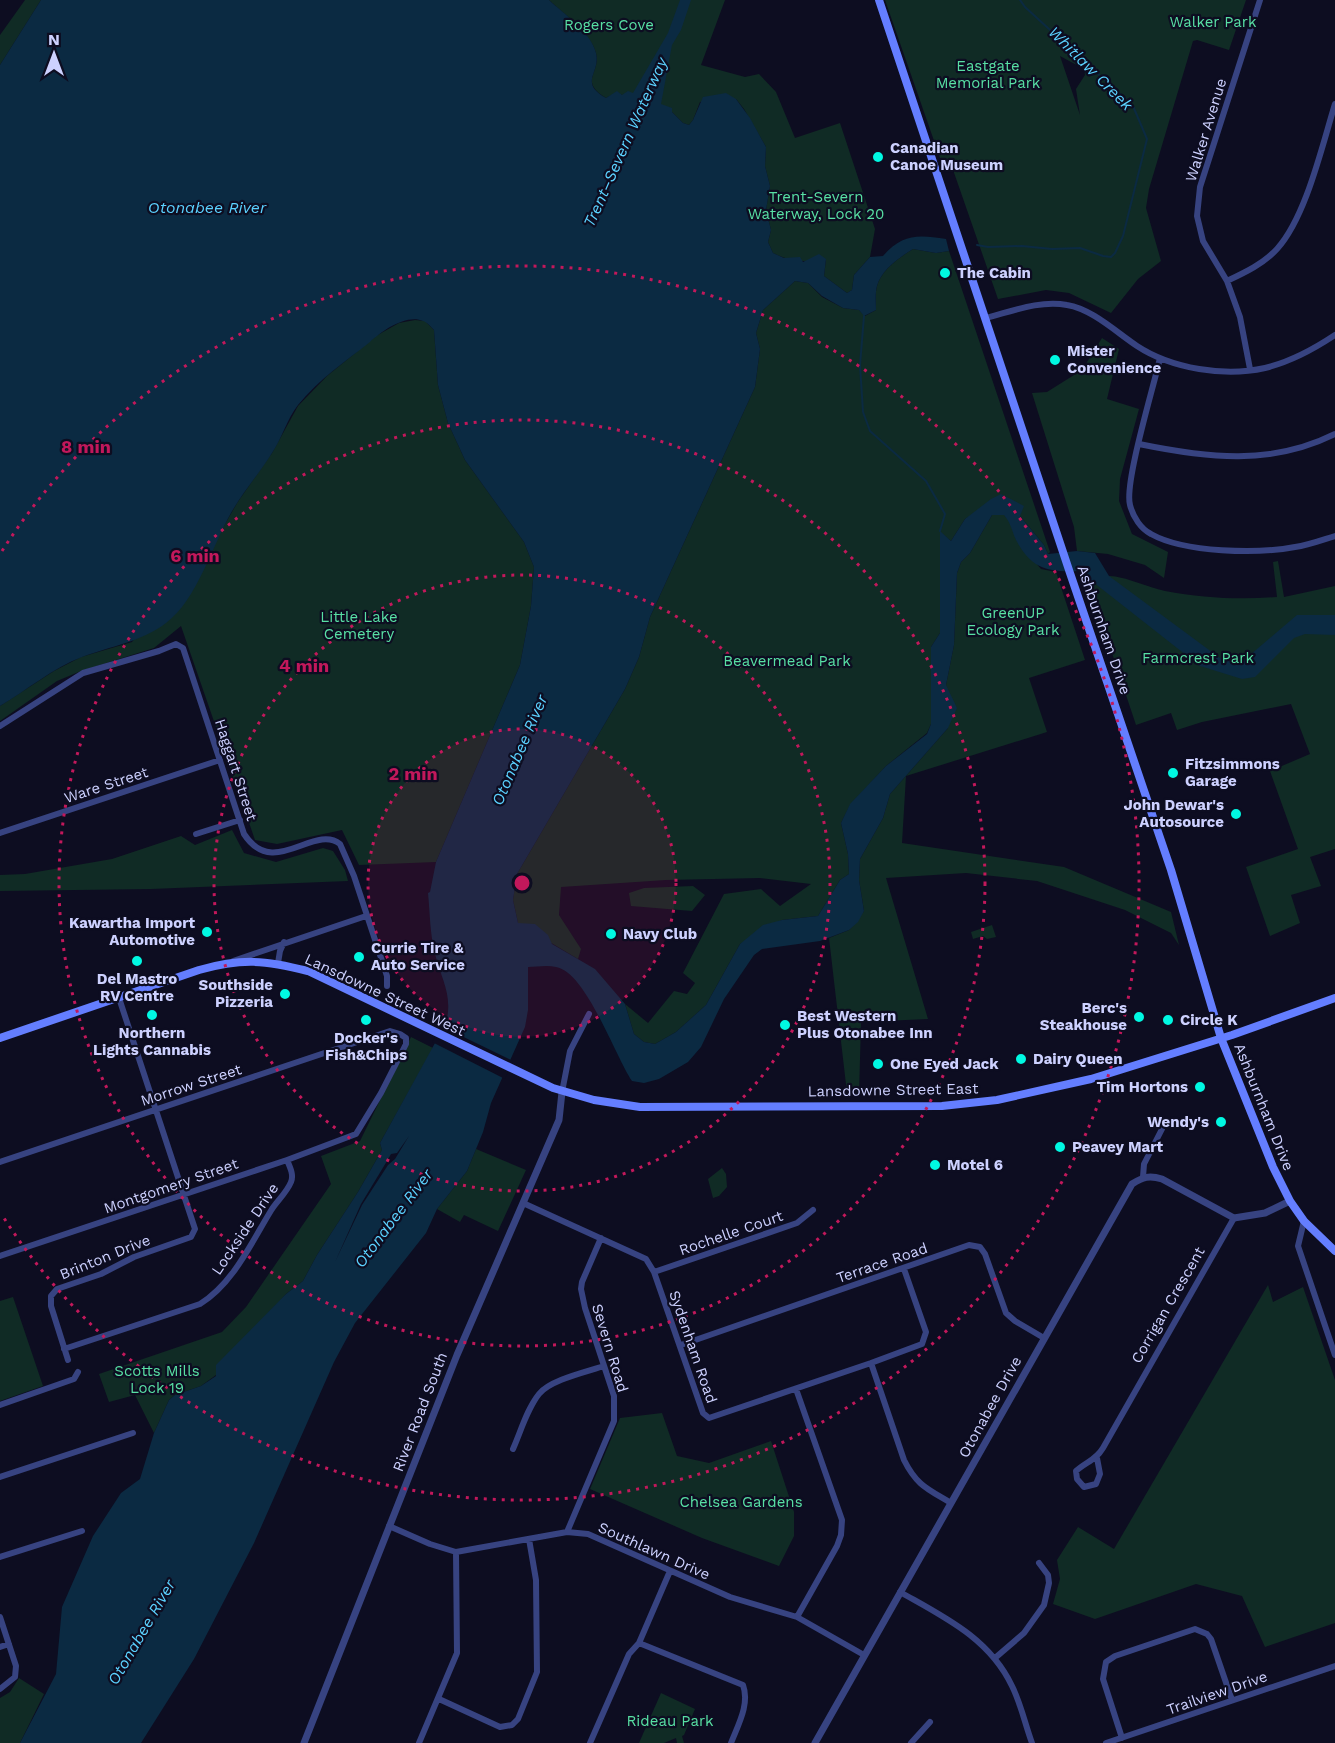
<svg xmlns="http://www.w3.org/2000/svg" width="1335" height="1743" font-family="'Work Sans',sans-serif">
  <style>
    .green { fill: #102b25; fill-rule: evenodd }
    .water { fill: #0b2a42; fill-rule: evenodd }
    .pier { fill: #0d0d21 }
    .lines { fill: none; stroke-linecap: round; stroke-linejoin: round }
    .stream { stroke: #0b2a42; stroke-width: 2 }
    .minor { stroke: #374381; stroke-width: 6 }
    .tertiary { stroke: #374381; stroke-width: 7 }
    .secondary { stroke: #647eff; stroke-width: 8 }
    .ring { fill: none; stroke: #c2185b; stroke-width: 3; stroke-dasharray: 3 6 }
    .poi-dot { fill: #00f8e2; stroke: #0d0d21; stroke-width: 2 }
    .labels { text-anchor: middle; stroke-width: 4.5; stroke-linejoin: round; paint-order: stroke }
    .park-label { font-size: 15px; fill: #58e0a4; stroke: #0d0d21 }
    .street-label { font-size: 15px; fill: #cdd1ff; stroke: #0d0d21 }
    .poi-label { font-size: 15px; font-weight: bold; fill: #cdd1ff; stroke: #0d0d21; text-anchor: start }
    .water-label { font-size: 16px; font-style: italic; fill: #5bd2ff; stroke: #0d0d21 }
    .centre { fill: #c2185b; stroke: #0d0d21; stroke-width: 3 }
    .ring-label { font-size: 18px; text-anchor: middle; font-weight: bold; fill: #c2185b; stroke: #0d0d21; stroke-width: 4.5; stroke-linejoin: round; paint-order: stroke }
  </style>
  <rect width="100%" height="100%" fill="#0d0d21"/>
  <path class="green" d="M25,0H41L0,65V35Z
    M549,0H725L701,65L745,77L759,74L776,92L795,138L840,123L875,229L870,257L854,275L852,290L847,293L824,276L826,259C805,262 793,263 773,253L768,242L771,230L766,210L770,186L765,166L766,147L744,109L736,99L700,102L693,120L689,125L683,123L672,112L622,95L617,92L606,98C578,81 601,73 596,53C591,33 564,14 549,0Z
    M885,0H1246L1229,50L1197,40L1193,41L1149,189L1146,208L1161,261L1138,279L1111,313L1069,293L1046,290L998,299L951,164L940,158ZM1060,56L1084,69L1085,75L1076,89L1080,115Z
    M913,249L936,253L949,251L1050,552L1048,554L1044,545L1020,516L979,511L965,519L951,541L940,532V633L931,647V724L927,733L886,766L850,805L841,823L848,854L849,874L840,880L818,916L782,920L740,944L706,1005L676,1032L655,1044L644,1042L634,1034L625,1004L648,1023L674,991L687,994L695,983L683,973L724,894L761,889L780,906L811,884L760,878L666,880L561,887L559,915L581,949L578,959L518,923L513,900L517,874L625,689L639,657L650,617L755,387L760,349L756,333L763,310L795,281L808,283L822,297L843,308L859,310L865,316L876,310C876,303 875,293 877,286C881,270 900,257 913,249Z
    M415,320L425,321L434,330L438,385L448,423L465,460L524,542L534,567L531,606L520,665L436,862L359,865L342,830L277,844L255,840L181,626L154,648L81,671L57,681L0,721V706L54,671L81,657L132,642L221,531L237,503L272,453L298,406L327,376L376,336L399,323Z
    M1102,338L1119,349L1107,399L1139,409L1120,479L1119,501L1132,534L1168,552L1164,578L1145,565L1108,554L1077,551L1074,527L1032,393L1047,392L1082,370Z
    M1004,514L1012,524L1016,539L1041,569L1056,572L1085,660L1029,678L1047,732L906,776L902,843L1064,867L1171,912L1179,945L1171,933L1125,910L1037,881L966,873L886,878L928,1019L861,1022L859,1096L847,1093L829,938L849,930L864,911L859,880L860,859L883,818L890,794L948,728L946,685L954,645L957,573L961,562L970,553L992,515Z
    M1278,561L1284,597L1335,586V849L1310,857L1321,886L1291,895L1300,923L1270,936L1246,867L1298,849L1270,771L1310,754L1291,704L1202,722L1177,730L1171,713L1136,725L1090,587C1094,582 1104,576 1110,576C1123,576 1151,588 1165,591C1203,598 1239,600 1277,597L1273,562Z
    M232,830L244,853L276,862L323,848L333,851L345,870L348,881L151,889L0,891V875L25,874L112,859L181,836L195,845Z
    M693,886L705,895L692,911L631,906L629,893L644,888Z
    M992,925L996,937L987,939L983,936L973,939L971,932Z
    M411,1037L433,1048L380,1143L382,1150L358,1192L317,1255L303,1281L286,1294L216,1375L201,1386L175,1395L169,1400L154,1433L135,1395L109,1402L99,1374L222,1332L246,1307L331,1184L321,1156L360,1141Z
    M476,1149L526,1170L498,1231L464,1215L460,1222L437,1209L467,1171Z
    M722,1168L726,1174L727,1187L719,1196L713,1198L708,1179Z
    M1268,1285L1273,1302L1303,1287L1335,1380V1623L1265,1647L1242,1596L1196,1584L1095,1619L1053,1604L1060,1579L1057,1560L1078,1527L1114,1549Z
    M13,1297L43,1386L0,1401V1301Z
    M662,1413L677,1456L709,1463L771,1441L794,1512V1536L779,1566L702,1538L590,1489L620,1418Z
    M19,1678L44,1694L20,1743H0V1698L10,1692Z
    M661,1693L695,1709L684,1735L682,1736L684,1743H677L676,1738L664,1743H639Z"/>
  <path class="water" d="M41,0H549C564,14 591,32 596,53C601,73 578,82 606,98L617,91L622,95L628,91L633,93L668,33L680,0H691L681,30L672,45L661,104L672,108V112L683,123L689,125L693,120L703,97L726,93L736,99L750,118L766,147L765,166L770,186L766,210L771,230L768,242L773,253L784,258L800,257L803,262L819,254L826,259L824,276L847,293L852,290L854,275L870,257L883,256C903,233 919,235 946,239L949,251L936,253L913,249C900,257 881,270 877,286C875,293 876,303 876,310L864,316L859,310L843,308L822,296L808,283L795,281L763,310L756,333L760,349L755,387L650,617L639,657L625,689L517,874L513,900L518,923L535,924L548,935L552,944L595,969L625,1004L634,1034L644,1042L655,1044L676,1032L706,1005L740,944L763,925L782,920L818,916L840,880L849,874L848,854L841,823L850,804L886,766L927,734L931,724V647L940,633V531L951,541L965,519L991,499L1001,494L1024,506L1020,516L1044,545L1048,554L1077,551L1095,553L1109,576L1224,661H1243L1297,615H1335V635L1305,634L1294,638L1255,677L1242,679L1200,666L1079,571C1048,572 1032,570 1016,540C1011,529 1012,525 1004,515H992L970,553L961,562L957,573L954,645L946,685L957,708L948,728L890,794L883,818L860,859L859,880L864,911L858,922L849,930L820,941L762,949L754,955L724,999L701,1047L688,1062L659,1079L644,1083L632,1081C615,1056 586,972 556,967C547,965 536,967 528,967V1010L525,1027L491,1103L483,1132L467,1171L437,1209L426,1233L355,1323L334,1362L254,1543L194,1659L141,1743H20L56,1674L62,1607L93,1536L121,1493L140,1479L154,1433L169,1400L175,1395L201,1386L216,1376V1365L286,1294L303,1281L317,1255L358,1192L382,1150L380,1143L446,1023C453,995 442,981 435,954C430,935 430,913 428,893L430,892L436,862L520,665L531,606L534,567L524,542L465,460L448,423L438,385L434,330C431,327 427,322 423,321C406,314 382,331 370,342C346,361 318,380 298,405C287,419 282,438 272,453C259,474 243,492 231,513C212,546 197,600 166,623C141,642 111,646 82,657C53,668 27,690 0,706V65ZM409,1136L395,1159L388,1165L362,1205L335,1262L361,1204L387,1161L391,1154L397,1153Z"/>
  <path class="pier" d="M441,1026L513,1061L505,1079L432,1042Z"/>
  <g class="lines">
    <path class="stream" d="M977,245L988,247L1022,246L1052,249L1080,248L1103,256L1111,257L1115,253L1123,236L1147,139L1133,106L1025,7L1020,0
      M864,316L860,365L863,412L870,431L926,481L945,514L940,531"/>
    <path class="minor" d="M1227,281C1246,272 1263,264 1277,249C1306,217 1322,146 1335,104
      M986,318C1013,311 1040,300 1067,305C1092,309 1116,332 1137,346C1172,369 1225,377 1265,368C1290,362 1314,349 1335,335
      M1160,358C1154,386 1124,483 1130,505C1133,517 1141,529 1151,534C1185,553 1258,554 1295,547C1309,545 1322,540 1335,536
      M1250,369L1240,317L1227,281L1203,241L1197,216L1200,187L1260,0
      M1139,444C1207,458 1271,466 1335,434
      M0,726L83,673L159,651L176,644L183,648L244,834C274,880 314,823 340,844L354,876L387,976V986
      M0,833L220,760
      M196,834L240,820
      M233,961L366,916
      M278,963L280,951L284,942
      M562,1092L570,1051L589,1014
      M0,1162L390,1031L400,1034L406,1038V1044L381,1093L356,1134L287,1160L0,1256
      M1143,1177L1144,1164L1162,1129
      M523,1203L646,1259L654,1272L703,1413L709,1418L871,1363L922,1344L926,1332L904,1269
      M1304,1221L1298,1246L1335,1355
      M654,1272L797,1223L813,1210
      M681,1345L969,1245L980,1247L985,1254L1006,1313L1015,1321L1044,1338
      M64,1349L200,1304C234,1283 252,1241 272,1209C278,1200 287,1192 291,1182C294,1175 290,1167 287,1160
      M68,1360L51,1306V1296L57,1289L101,1274L134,1257L191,1237L195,1229L119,998
      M871,1363L904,1460C917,1486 928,1489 951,1503
      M796,1389L842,1520L841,1535L837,1546L797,1617
      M0,1405L74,1379L78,1372
      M513,1449C521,1431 527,1409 539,1394C550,1380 586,1372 604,1366
      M1097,1458L1100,1474L1096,1484L1084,1487L1077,1479L1076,1471C1086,1462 1096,1460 1103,1448L1234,1218
      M0,1477L133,1433
      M389,1526L430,1544L456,1552L567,1532L588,1534L730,1597L797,1617L864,1655
      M567,1532L614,1421V1396L585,1308L581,1289L582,1282L601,1238
      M0,1557L82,1531
      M900,1592C944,1617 989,1638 1012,1686C1021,1704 1025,1724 1032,1743
      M0,1617L16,1666L15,1677L0,1689
      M639,1643L743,1685C750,1704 738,1725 731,1743
      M0,1647L9,1644
      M995,1658L1024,1633L1044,1605L1049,1583L1048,1575L1039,1563
      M439,1699L500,1727L512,1725L518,1719L537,1672L536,1580L529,1539
      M1122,1738L1103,1679L1106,1662L1115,1656L1195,1629L1207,1634L1211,1639L1232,1700
      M419,1743L457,1653L456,1552
      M590,1743L629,1654L639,1643L670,1571
      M911,1743L930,1722
      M1106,1743L1335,1666"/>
    <path class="tertiary" d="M304,1743L457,1355L559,1120L562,1092
      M815,1743L1132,1184C1143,1177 1149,1175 1162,1179L1234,1218L1265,1213L1290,1201"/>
    <path class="secondary" d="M879,0L1070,573L1171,870L1221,1038L1273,1167L1290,1201L1304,1221L1335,1251
      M0,1038L199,970C242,958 265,960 308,971L553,1088L594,1100L640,1107L942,1106L997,1100L1091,1079L1232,1035L1335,998"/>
  </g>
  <circle cx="522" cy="883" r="154" fill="#c2185b" fill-opacity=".12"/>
  <g class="ring">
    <circle cx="522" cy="883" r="154"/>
    <circle cx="522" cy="883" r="308"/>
    <circle cx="522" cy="883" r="463"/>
    <path d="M2 551A617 617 0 1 1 2 1215"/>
  </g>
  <g class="poi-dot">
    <circle cx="878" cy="157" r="6"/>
    <circle cx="945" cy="273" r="6"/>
    <circle cx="1055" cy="360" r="6"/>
    <circle cx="1173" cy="773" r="6"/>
    <circle cx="1236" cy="814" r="6"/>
    <circle cx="207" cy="932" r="6"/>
    <circle cx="611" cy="934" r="6"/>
    <circle cx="359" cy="957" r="6"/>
    <circle cx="137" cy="961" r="6"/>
    <circle cx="285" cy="994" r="6"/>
    <circle cx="152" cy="1015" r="6"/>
    <circle cx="1139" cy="1017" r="6"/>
    <circle cx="366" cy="1020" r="6"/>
    <circle cx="1168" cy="1020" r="6"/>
    <circle cx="785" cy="1025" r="6"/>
    <circle cx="1021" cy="1059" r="6"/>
    <circle cx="878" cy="1064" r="6"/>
    <circle cx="1200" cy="1087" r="6"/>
    <circle cx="1221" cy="1122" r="6"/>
    <circle cx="1060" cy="1147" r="6"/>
    <circle cx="935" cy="1165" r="6"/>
  </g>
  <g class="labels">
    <g class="park-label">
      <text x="1213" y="27">Walker Park</text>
      <text x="609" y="30">Rogers Cove</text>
      <text x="988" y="71">Eastgate<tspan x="988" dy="17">Memorial Park</tspan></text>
      <text x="816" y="202">Trent-Severn<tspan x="816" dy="17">Waterway, Lock 20</tspan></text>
      <text x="1013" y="618">GreenUP<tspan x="1013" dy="17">Ecology Park</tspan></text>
      <text x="359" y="622">Little Lake<tspan x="359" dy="17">Cemetery</tspan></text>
      <text x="1198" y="663">Farmcrest Park</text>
      <text x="787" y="666">Beavermead Park</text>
      <text x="157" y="1376">Scotts Mills<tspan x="157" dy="17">Lock 19</tspan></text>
      <text x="741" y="1507">Chelsea Gardens</text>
      <text x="670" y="1726">Rideau Park</text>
    </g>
    <g class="street-label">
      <text transform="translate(1206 130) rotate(-73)" y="5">Walker Avenue</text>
      <text transform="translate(1104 630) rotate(71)" y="5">Ashburnham Drive</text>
      <text transform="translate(236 770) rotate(72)" y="5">Haggart Street</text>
      <text transform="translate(106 785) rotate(-18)" y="5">Ware Street</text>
      <text transform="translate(385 995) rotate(25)" y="5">Lansdowne Street West</text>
      <text transform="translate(191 1085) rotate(-18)" y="5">Morrow Street</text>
      <text transform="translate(893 1090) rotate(-1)" y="5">Lansdowne Street East</text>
      <text transform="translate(1264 1107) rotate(68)" y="5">Ashburnham Drive</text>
      <text transform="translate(171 1186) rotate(-19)" y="5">Montgomery Street</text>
      <text transform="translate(245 1229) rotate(-56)" y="5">Lockside Drive</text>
      <text transform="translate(731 1233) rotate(-19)" y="5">Rochelle Court</text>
      <text transform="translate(105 1257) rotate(-22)" y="5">Brinton Drive</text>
      <text transform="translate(882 1263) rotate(-19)" y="5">Terrace Road</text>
      <text transform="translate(1168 1305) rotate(-60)" y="5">Corrigan Crescent</text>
      <text transform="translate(693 1347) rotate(71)" y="5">Sydenham Road</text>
      <text transform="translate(610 1348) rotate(73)" y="5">Severn Road</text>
      <text transform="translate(990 1407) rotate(-61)" y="5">Otonabee Drive</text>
      <text transform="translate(420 1412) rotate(-69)" y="5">River Road South</text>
      <text transform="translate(654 1551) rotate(24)" y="5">Southlawn Drive</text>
      <text transform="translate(1217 1693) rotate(-19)" y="5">Trailview Drive</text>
    </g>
    <g class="poi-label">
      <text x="890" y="153">Canadian<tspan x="890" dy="17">Canoe Museum</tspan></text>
      <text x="957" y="278">The Cabin</text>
      <text x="1067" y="356">Mister<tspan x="1067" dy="17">Convenience</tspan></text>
      <text x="1185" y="769">Fitzsimmons<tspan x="1185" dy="17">Garage</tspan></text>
      <text x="1224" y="810" text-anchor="end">John Dewar's<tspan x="1224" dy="17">Autosource</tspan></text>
      <text x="195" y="928" text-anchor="end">Kawartha Import<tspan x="195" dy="17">Automotive</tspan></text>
      <text x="623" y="939">Navy Club</text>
      <text x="371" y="953">Currie Tire &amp;<tspan x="371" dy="17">Auto Service</tspan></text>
      <text x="137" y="984" text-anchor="middle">Del Mastro<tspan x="137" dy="17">RV Centre</tspan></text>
      <text x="273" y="990" text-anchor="end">Southside<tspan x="273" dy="17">Pizzeria</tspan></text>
      <text x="1127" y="1013" text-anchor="end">Berc's<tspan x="1127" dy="17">Steakhouse</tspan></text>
      <text x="797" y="1021">Best Western<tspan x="797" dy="17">Plus Otonabee Inn</tspan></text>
      <text x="1180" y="1025">Circle K</text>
      <text x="152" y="1038" text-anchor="middle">Northern<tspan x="152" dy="17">Lights Cannabis</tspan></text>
      <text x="366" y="1043" text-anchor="middle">Docker's<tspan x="366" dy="17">Fish&amp;Chips</tspan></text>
      <text x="1033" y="1064">Dairy Queen</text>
      <text x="890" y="1069">One Eyed Jack</text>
      <text x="1188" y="1092" text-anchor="end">Tim Hortons</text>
      <text x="1209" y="1127" text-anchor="end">Wendy's</text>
      <text x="1072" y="1152">Peavey Mart</text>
      <text x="947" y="1170">Motel 6</text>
    </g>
    <g class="water-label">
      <text transform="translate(1091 68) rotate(45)" y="6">Whitlaw Creek</text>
      <text transform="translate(625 142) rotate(-66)" y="6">Trent–Severn Waterway</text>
      <text x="207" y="213">Otonabee River</text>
      <text transform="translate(519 750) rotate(-67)" y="6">Otonabee River</text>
      <text transform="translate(393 1218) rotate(-53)" y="6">Otonabee River</text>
      <text transform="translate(141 1632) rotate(-60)" y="6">Otonabee River</text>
    </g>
  </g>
  <circle cx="522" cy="883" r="9" class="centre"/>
  <g class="ring-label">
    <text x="86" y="453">8 min</text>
    <text x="195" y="562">6 min</text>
    <text x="304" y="672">4 min</text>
    <text x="413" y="780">2 min</text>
  </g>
  <g transform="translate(54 54)" stroke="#0d0d21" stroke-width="4.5" paint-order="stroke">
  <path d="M0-4.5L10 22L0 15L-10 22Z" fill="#cdd1ff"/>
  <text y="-9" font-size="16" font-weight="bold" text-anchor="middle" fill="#cdd1ff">N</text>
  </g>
</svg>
